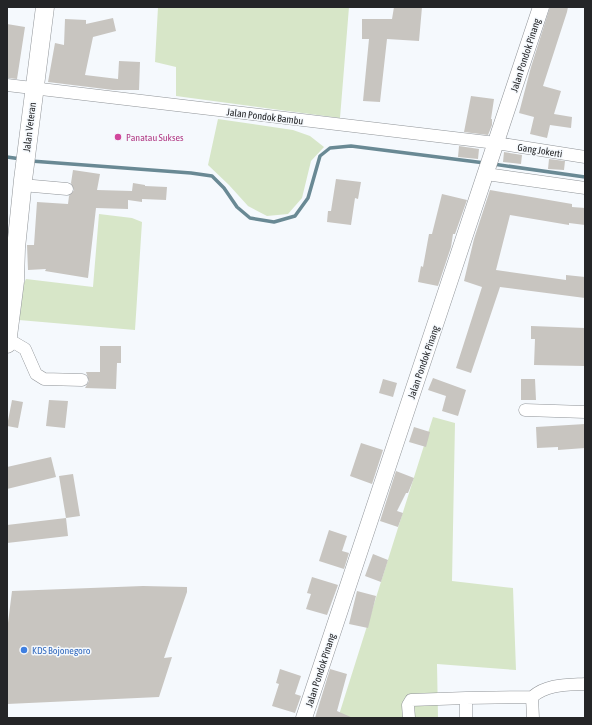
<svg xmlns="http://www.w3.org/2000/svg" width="592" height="725" font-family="'Asap Condensed',sans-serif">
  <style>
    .green { fill: #d7e6c8 }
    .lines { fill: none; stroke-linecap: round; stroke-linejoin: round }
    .stream { stroke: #698994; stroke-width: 3.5 }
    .building { fill: #c8c5c0 }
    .street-casing { stroke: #909498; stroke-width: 13 }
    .secondary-casing { stroke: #909498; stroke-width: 17 }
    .primary-casing { stroke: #909498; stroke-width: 19 }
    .street { stroke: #fff; stroke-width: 12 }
    .secondary { stroke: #fff; stroke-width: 16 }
    .primary { stroke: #fff; stroke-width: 18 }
    .hotel-dot { fill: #d1479c; stroke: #f5f9fd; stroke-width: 1.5 }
    .shop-dot { fill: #3f7fe0; stroke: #f5f9fd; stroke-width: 1.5 }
    .labels { text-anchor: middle; stroke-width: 3; stroke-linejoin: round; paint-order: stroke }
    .street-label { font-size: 10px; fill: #242527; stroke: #f5f9fd }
    .hotel-label { font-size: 10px; fill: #b23c85; stroke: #f5f9fd; text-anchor: start }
    .shop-label { font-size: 10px; fill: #366cbe; stroke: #f5f9fd; text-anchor: start }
  </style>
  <rect width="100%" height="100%" fill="#f5f9fd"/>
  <path class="green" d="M158,7H349L340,118L176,96V67L155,62Z
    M218,119L293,130L310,136L324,147L311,161L302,198L288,214L267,216L248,206L229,185L208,165Z
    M99,214L132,218L142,222L135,330L19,320L23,285L26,279L93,287Z
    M433,417L455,423L452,581L513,588L516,670L437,664L438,718H338Z"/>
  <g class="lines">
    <path class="stream" d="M7,157L21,159
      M31,161L191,173L212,176L224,188L237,207L250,218L274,222L295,216L308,198L320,156L330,148L351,146L485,163
      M493,164L585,177"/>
  </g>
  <path class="building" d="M394,7H422L419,41L387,39L380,102L363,101L369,39H362V19H392Z
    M550,7H568L567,12L543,86L561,91L554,114L572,117L571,128L550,125L547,138L530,134L534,117L519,113L531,67Z
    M113,18L116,31L93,37L85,75L118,79L119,61L140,62L139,90H113L48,82L55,43L64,45L65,19L86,20V24Z
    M7,24L25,27L17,79L7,78Z
    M471,96L494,99L491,119H492V125L488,135L464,132Z
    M459,146L479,149L478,159L458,157Z
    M504,152L522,155L521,164L503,162Z
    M549,159L565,161L564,170L548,169Z
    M73,170L100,174L97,190L132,191L133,183L145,185V186L167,187L166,200L142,199V202L128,200V209L96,208L88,278L45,271L46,269L28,270L27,245H34L37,202L68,204L69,196L74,190L71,183Z
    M336,179L361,182L358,199L355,198L351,225L327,222L328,211H331Z
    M490,190L572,204V207L585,208V225L569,223V225L510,215L496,270L566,280V275L585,277V298L500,287L471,373L456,368L482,287L464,281L474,239Z
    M442,194L467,200L455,234H453L451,247L438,286L418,282L421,266L423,267L429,234H432Z
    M531,326L585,328V366L534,365L535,339H531Z
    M100,346H121V363H117L116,389L85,388L89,381L86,372H100Z
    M433,378L466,390L458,416L442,411L446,396L428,390Z
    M383,379L397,383L393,397L379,393Z
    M521,379H535L536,400H521Z
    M12,400L23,402L18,428L7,426Z
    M49,400L68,401L65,428L46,426Z
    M585,424V448L558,450V447L537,448L536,427Z
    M414,427L430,432L426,447L409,442Z
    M361,443L383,450L372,484L350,476Z
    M51,457L56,477L7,489V467Z
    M396,471L414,478L408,493H406L397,511L403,513L398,527L380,521Z
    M73,474L80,516L66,518L59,476Z
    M66,518L68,536L7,543V525Z
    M329,530L347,536L342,551L349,553L344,569L319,561Z
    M373,554L388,560L381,582L365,576Z
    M312,577L338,585L327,615L306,609L311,594L307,593Z
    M143,586L187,587V592L164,658L172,657L159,697L7,704V631L12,591Z
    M357,591L376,596L368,628L349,624Z
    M280,669L301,676L295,694L301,696L295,713L272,706L279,684L276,683Z
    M330,669L347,674L337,711L353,718H315Z"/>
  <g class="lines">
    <g class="street-casing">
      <path id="street" d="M7,85L496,143L585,157
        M486,174L585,188
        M22,185L67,189
        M8,339L25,349L36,374L44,379L82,380
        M525,410L585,412
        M409,718L408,705L411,700L466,698
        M466,718V698L532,697
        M533,718L532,697C547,684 566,685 585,684"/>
    </g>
    <g class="secondary-casing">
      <path id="secondary" d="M304,718L541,7"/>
    </g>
    <g class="primary-casing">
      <path id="primary" d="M7,344L15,281L16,248L23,180L45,7"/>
    </g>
    <use href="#street" class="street"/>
    <use href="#secondary" class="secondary"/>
    <use href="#primary" class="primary"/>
  </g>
  <circle class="hotel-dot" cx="118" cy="137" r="4"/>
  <circle class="shop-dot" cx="24" cy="650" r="4"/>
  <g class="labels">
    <g class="street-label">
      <text transform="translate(525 55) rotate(-72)" y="4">Jalan Pondok Pinang</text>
      <text transform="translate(265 116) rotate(7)" y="4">Jalan Pondok Bambu</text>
      <text transform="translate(29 127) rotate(-83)" y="4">Jalan Veteran</text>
      <text transform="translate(540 150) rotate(9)" y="4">Gang Jokerti</text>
      <text transform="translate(423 362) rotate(-71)" y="4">Jalan Pondok Pinang</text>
      <text transform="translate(320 670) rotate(-72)" y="4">Jalan Pondok Pinang</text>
    </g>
    <g class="hotel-label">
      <text x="126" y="141">Panatau Sukses</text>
    </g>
    <g class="shop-label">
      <text x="32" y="654">KDS Bojonegoro</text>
    </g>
  </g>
  <rect width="592" height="725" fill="none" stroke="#242527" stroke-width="16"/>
</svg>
